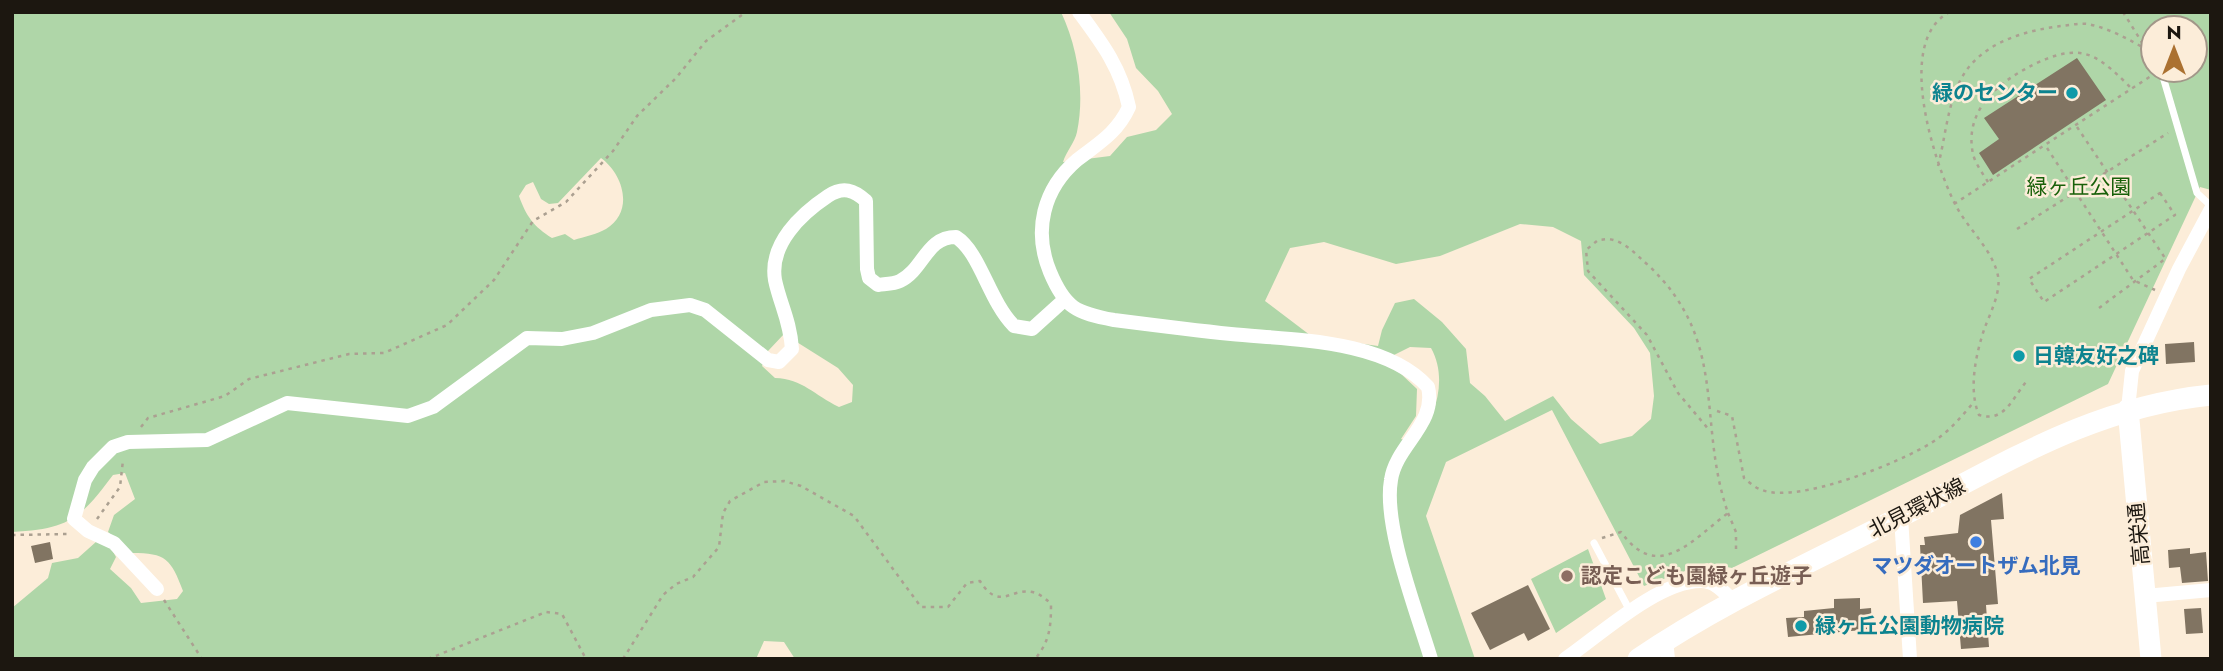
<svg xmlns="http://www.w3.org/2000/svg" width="2223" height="671" font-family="Jost,'Noto Sans JP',sans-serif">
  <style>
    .green { fill: #afd6a8; fill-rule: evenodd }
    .building { fill: #817462 }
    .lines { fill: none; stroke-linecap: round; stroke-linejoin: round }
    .path { stroke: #aba091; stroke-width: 2.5; stroke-dasharray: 3.5 5; stroke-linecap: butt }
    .lane { stroke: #fff; stroke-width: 7 }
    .street { stroke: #fff; stroke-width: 14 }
    .secondary { stroke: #fff; stroke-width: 21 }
    .culture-dot { fill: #0f9aa8; stroke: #fcedd9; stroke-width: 2.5 }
    .shop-dot { fill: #3f7fe0; stroke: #fcedd9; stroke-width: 2.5 }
    .education-dot { fill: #8d6e63; stroke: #fcedd9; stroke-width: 2.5 }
    .labels { text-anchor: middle; stroke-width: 5; stroke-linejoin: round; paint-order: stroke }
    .culture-label { font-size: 21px; font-weight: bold; fill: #0d838f; stroke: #fcedd9; text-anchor: start }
    .park-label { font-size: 21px; fill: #186009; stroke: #fcedd9 }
    .street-label { font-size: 21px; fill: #1c1710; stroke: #fcedd9 }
    .shop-label { font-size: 21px; font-weight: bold; fill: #366cbe; stroke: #fcedd9 }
    .education-label { font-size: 21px; font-weight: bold; fill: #785e54; stroke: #fcedd9; text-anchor: start }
  </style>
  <rect width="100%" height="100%" fill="#fcedd9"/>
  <path class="green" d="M12,12H1061C1078,48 1085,93 1077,132C1075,142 1066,152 1063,162L1110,156L1127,137L1156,130L1172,114L1158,91L1136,68L1127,39L1109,12H2211V190L2200,187L2108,384L1732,568L1707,563L1644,586L1552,410L1446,462L1426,516L1475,659H795L784,642L764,641L756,659H12V608L48,578L52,563L78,558L97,541L111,548L116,557L110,569L131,588L141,603L177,599L183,591C171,559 166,553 132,553L108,532L114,515L135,499L125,473L113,475C80,519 69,529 12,532ZM2153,28H2195V70H2153ZM601,158C623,174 635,211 606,229C597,234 584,237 574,240L565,234L552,238C534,227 526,216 519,196L526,185L533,182L541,199L549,204L558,203ZM1520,224L1553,227L1581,241L1584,275L1634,328L1650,353L1654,396L1651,419L1632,436L1600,444L1571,419L1553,396L1505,421L1485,396L1470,383L1466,349L1442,322L1414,299L1395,303L1382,330L1378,346L1357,343L1327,348L1265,301L1290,248L1324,242L1396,264L1440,256ZM784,334L838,368L853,385L852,402L839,407C814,395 803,379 775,378L762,366L768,351ZM1410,347L1431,348C1448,378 1436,417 1416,443L1401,439L1416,416L1417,389L1399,372L1392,356Z
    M1588,549L1606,599L1556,633L1531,579Z"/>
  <path class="building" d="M2077,58L2106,100L1993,175L1979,153L1999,139L1984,118Z
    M2194,342L2195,362L2166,364L2165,344Z
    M2002,493L2004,519L1991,520L1998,604L1986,605L1989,647L1961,649L1957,601L1923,603L1920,545H1925L1924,537L1958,533L1960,515Z
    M50,542L53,559L35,563L31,546Z
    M2190,548V554L2206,552L2208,581L2182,583L2180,567L2169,568L2168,550Z
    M1528,585L1550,629L1528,641L1524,633L1490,650L1471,613Z
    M1860,598V609L1871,608L1872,629L1788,637L1786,618L1804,617V611L1834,608V599Z
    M2201,608L2203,633L2186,634L2184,609Z"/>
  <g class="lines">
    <path class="path" d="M1950,12C1894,40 1934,162 1955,204C1967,228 1993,250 1998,276C2001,291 1991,312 1985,327C1976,353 1968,389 1979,415C2004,423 2012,399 2026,382
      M2123,12L2153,60
      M2077,127L2167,261
      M2047,148L2133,280L2155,290
      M1938,166C1945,139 1947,109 1959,83C1977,44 2022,31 2061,26C2070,25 2080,23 2088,24C2107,28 2125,37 2142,47
      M1988,182C1983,174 1975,163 1973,154C1964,112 1996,84 2029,67C2044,59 2067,49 2085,54C2102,58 2120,77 2132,89
      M2160,193L2175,215L2044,302L2029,279Z
      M1954,204L2151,76
      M2017,229L2168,133
      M2099,308L2165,259
      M1717,411L1732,416L1744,478C1749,482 1755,488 1762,490C1798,504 1899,463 1931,443C1948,433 1961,417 1974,402
      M141,427L148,418L225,396L249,379L349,354L384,353L447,325L494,280L533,221L566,202L613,151L637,116L676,78L706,41L746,12
      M1728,513L1736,532V551
      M97,519L120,487L123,460
      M12,535L68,534
      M1602,538L1621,532C1658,583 1691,541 1728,513C1696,421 1730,342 1648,265C1635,254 1626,242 1609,239L1598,240L1586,250L1588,271L1647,335L1678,393L1710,431
      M164,600L202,659
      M428,659L546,612L562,614L586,659
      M623,659L663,595L676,584L693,577L719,547L723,513L730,501L764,482L784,481L801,486L854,516L921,607H948L967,583L980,581C1004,620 1018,570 1051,604C1051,626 1050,641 1035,659"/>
    <path class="lane" d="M2161,70L2197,193L2211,206
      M1594,543L1630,611"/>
    <path class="street" d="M1079,12C1102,43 1121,68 1129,107C1117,133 1099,143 1077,160C1043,189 1033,231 1050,272C1065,308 1076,313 1114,320C1153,325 1192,330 1231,334C1291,340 1385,339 1428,387C1437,424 1396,445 1391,480C1383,526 1417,612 1431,659
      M2128,409L2132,371L2179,269L2211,209
      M1901,517L1910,659
      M157,589L114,543L88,531L74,519L85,480L93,467L113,447L128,442L207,440L287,403L408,416L433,407L527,338L562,339L593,333L651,310L690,305L705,310L768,360L779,362L792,349C790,320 780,304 775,280C769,244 801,214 828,196C843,186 854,190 866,201L867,269L869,278L878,285C885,284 894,284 900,281C924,269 926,237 956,237C980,252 989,301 1014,326L1032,329L1063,301
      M2145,596L2211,590
      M1666,640L1668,659
      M1565,659C1600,635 1658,581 1701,581C1715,581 1724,592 1733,601"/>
    <path class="secondary" d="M2128,409L2151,659
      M1638,659C1720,603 1810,563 1898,518C2003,465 2091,407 2211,395"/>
  </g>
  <g class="culture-dot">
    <circle cx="2072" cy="93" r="7"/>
    <circle cx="2019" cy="356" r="7"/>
    <circle cx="1801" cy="626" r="7"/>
  </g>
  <circle class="shop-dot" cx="1976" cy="542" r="7"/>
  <circle class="education-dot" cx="1567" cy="576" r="7"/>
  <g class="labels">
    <g class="culture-label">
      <text x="2058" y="100" text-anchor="end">緑のセンター</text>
      <text x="2033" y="363">日韓友好之碑</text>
      <text x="1815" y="633">緑ヶ丘公園動物病院</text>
    </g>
    <g class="park-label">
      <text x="2079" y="194">緑ヶ丘公園</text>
    </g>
    <g class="street-label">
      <text transform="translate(1917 508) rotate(-27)" y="7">北見環状線</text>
      <text transform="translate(2139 534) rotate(-95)" y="7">高栄通</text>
    </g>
    <g class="shop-label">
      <text x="1976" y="573">マツダオートザム北見</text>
    </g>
    <g class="education-label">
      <text x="1581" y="583">認定こども園緑ヶ丘遊子</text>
    </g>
  </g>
  <rect width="2223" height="671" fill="none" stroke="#1c1710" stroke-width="28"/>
  <g transform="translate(2174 49)"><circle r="33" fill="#fcedd9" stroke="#a29789" stroke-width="2"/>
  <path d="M0-5L12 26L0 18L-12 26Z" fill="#ab7131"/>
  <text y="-10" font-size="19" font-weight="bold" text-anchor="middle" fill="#1c1710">N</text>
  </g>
</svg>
